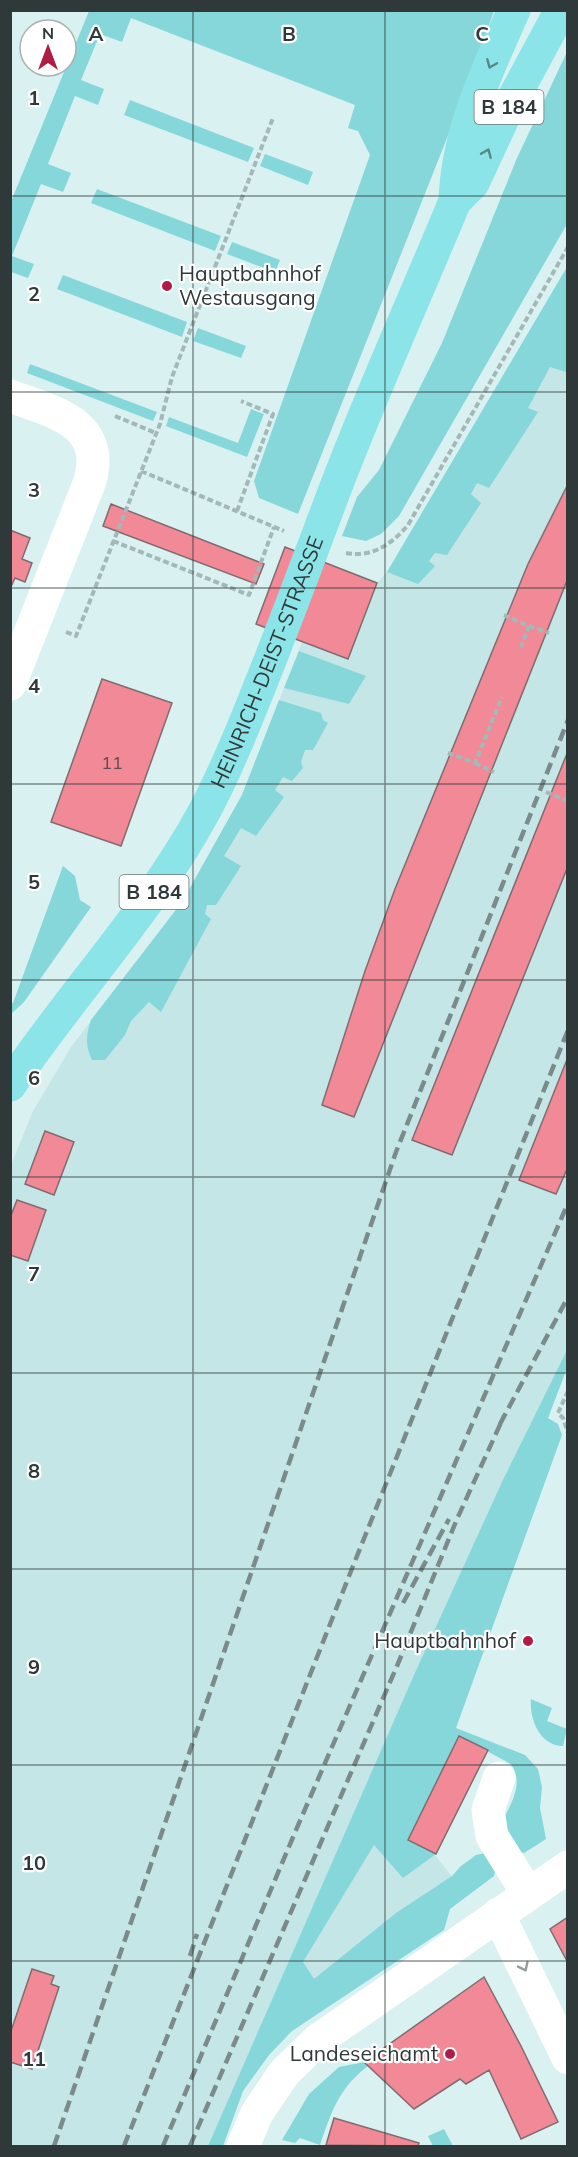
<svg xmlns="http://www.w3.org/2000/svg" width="578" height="2157" font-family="Mulish,sans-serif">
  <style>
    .built { fill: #c5e6e7 }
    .green { fill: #86d7da }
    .building { fill: #f28997; stroke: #806c6e; stroke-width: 1.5 }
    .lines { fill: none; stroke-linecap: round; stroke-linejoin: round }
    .path { stroke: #a5b8b8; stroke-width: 4; stroke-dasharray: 6 3; stroke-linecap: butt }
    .minor { stroke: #fff; stroke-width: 33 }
    .major { stroke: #8be4e7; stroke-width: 33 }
    .rail { stroke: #7b8b8b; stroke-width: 4.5; stroke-dasharray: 12 6; stroke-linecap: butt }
    .oneway { stroke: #598687 }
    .oneway2 { stroke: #989c9c }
    .grid { fill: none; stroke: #303939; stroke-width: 1.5; stroke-opacity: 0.55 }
    .poi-dot { fill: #af1c45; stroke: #fff; stroke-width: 2 }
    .labels { text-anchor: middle; stroke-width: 4.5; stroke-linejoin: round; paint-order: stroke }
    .number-label { font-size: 18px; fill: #604d50 }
    .shield { fill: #fff; stroke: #6e7474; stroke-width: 1.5 }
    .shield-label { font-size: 20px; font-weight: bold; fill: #303939 }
    .poi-label { font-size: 21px; fill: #303939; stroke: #fff; text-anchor: end }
    .street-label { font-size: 21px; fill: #303939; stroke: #fff }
    .grid-label { font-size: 20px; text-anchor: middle; font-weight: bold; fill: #303939; stroke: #fff; stroke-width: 4.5; stroke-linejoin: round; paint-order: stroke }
  </style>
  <rect width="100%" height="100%" fill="#d9f1f1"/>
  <path class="built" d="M567,267V1368L548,1418L406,1840L434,1854L462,1889L274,2025L243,2091L223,2146H11V1165L33,1111L71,1047L182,902L242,795L302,642L256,624L285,547L378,582L387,572Z"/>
  <path class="green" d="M89,11H494L449,133L298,514L259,498L254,481L370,155L358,131L348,128L355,105L131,18L122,42L100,34L81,80L104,89L98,105L75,96L48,164L71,173L63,192L41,184L12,256L34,264L28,278L11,272L10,204Z
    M567,52V224L399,516L381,534L366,541L342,536L357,497L379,470L442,343L517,158Z
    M130,100L254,148L248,162L124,115Z
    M265,154L313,172L308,185L260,166Z
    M97,189L221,236L215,251L91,203Z
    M232,242L280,260L275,272L227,254Z
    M567,267L566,372L550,367L528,408L538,412L489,488L477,483L471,494L481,503L447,555L435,553L429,561L435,566L418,584L387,572Z
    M63,275L187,322L182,337L57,289Z
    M198,328L246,346L241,358L193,341Z
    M30,364L157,412L153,421L27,373Z
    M251,409L264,414L247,457L166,426L169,417L238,443Z
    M299,651L366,676L349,704L284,688Z
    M279,700L321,713L323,720L328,723L313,750H305L301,762L303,768L292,781L283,777L275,790L284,797L256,836L241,828L224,856L241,866L216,905H207L205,914L211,919L161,1012L149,1002L131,1021L125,1035L105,1060H92C85,1046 86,1034 91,1020L182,902L242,795Z
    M63,866L75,876L80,900L91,907L24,1002L11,1014V1002L13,1003Z
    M567,1350V1368L548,1418L558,1424L562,1435L456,1728L525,1755L538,1769L542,1787L540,1808L546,1839L524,1853L515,1851L503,1820C512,1802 524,1782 511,1764L459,1736L408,1839L436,1854L403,1878L374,1845L303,1962L314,1979L396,1913L452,1876L461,1866L476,1855L486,1853L496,1868L494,1876L450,1909L444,1930L292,2031L269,2055L243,2091L223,2146H208L414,1675L502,1482Z
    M531,1699L552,1708L547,1721L567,1729L563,1746C540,1746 529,1719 531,1699Z
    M364,2062L368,2066C338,2089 332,2111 320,2145L300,2138L295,2143L282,2140L309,2094L339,2067Z
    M444,2129L453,2146H433L428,2136Z"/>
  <path class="building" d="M568,484V578L354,1117L322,1105L365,971L395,889L528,564Z
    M111,504L264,564L256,584L103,526Z
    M10,530L30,538L22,559L32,563L25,582L15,578L10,589Z
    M285,547L377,583L348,659L256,624Z
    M102,679L172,703L121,846L51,822Z
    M568,751V866L452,1155L412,1140Z
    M568,1057V1167L556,1194L519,1180Z
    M45,1131L74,1142L54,1195L25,1184Z
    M17,1200L46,1210L28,1261L10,1255V1218Z
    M459,1736L488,1750L436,1854L408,1840Z
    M568,1917V1963L550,1929Z
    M32,1969L54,1976L51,1984L59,1987L32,2069L10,2062V2034Z
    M484,1977L521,2046L558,2122L521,2139L489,2070L466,2084L460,2079L414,2109L364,2062Z
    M334,2118L419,2143L418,2146L326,2145Z"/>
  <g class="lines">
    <path class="path" d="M115,416L156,433
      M141,471L284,531
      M237,511L273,414L241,401
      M113,541L249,595L274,527
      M346,553C372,558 392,544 408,525L568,247
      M504,615L529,626L521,647
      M529,626L549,633
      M66,632L76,636L160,424L172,377L273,118
      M448,753L475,763L502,697
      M475,763L494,772
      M546,792L568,801
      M568,1391L558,1413L563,1418L568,1433"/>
    <path class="minor" d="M10,396C53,412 106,422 90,481L10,684
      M499,1778L488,1810L492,1836L528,1894
      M498,1914L568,2058
      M243,2146L257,2113L284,2073L318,2040L568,1867"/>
    <g class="major">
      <path d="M455,201L473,183L505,114L561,10"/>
      <path id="s1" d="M10,1085C73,992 151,910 204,812C224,775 240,736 255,698C283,629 308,561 334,492C371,394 415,298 455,201C457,133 487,71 514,10"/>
    </g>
    <path class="rail" d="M500,1424L568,1297
      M403,1603L449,1519
      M190,1956L197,1934
      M54,2146L396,1152L568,720
      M124,2146L353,1566L568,1030
      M163,2146L296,1830L568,1203
      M190,2146L397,1666L457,1519L504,1416"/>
  </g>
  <defs><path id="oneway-chevron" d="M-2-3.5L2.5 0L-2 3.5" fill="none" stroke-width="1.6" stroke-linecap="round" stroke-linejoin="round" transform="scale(1.5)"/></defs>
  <g class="oneway">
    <use href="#oneway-chevron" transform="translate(491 64) rotate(113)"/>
    <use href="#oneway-chevron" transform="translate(487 153) rotate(-67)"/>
  </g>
  <use class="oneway2" href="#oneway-chevron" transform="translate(524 1967) rotate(64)"/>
  <path class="grid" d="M193,10V2146M385,10V2146M10,196H568M10,392H568M10,588H568M10,784H568M10,980H568M10,1177H568M10,1373H568M10,1569H568M10,1765H568M10,1961H568"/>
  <g class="poi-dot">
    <circle cx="167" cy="286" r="6"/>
    <circle cx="528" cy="1641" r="6"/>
    <circle cx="450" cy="2054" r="6"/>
  </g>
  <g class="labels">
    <g class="number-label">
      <text x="112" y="769">11</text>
    </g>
    <g class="shield">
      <rect x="474.5" y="90" width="69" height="34" rx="4.5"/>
      <rect x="119.5" y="875" width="69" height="34" rx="4.5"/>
    </g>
    <g class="shield-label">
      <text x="509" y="114">B 184</text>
      <text x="154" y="899">B 184</text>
    </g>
    <g class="poi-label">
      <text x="179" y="281" text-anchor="start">Hauptbahnhof<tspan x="179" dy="24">Westausgang</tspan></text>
      <text x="516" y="1648">Hauptbahnhof</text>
      <text x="438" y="2061">Landeseichamt</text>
    </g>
    <g class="street-label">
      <text dy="7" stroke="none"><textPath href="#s1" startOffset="498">HEINRICH-DEIST-STRASSE</textPath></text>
    </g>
  </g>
  <g class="grid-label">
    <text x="96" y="41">A</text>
    <text x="289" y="41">B</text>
    <text x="482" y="41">C</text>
    <text x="34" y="105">1</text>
    <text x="34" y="301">2</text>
    <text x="34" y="497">3</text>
    <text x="34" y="693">4</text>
    <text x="34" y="889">5</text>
    <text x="34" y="1085">6</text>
    <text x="34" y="1281">7</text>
    <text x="34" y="1478">8</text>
    <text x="34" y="1674">9</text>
    <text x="34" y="1870">10</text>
    <text x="34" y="2066">11</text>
  </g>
  <rect width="578" height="2157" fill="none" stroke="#303939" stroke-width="24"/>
  <g transform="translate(48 48)"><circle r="28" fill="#ffffff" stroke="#acb0b0" stroke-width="1.5"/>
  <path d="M0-4.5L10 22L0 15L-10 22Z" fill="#af1c45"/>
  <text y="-9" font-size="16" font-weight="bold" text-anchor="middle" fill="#303939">N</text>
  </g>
</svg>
